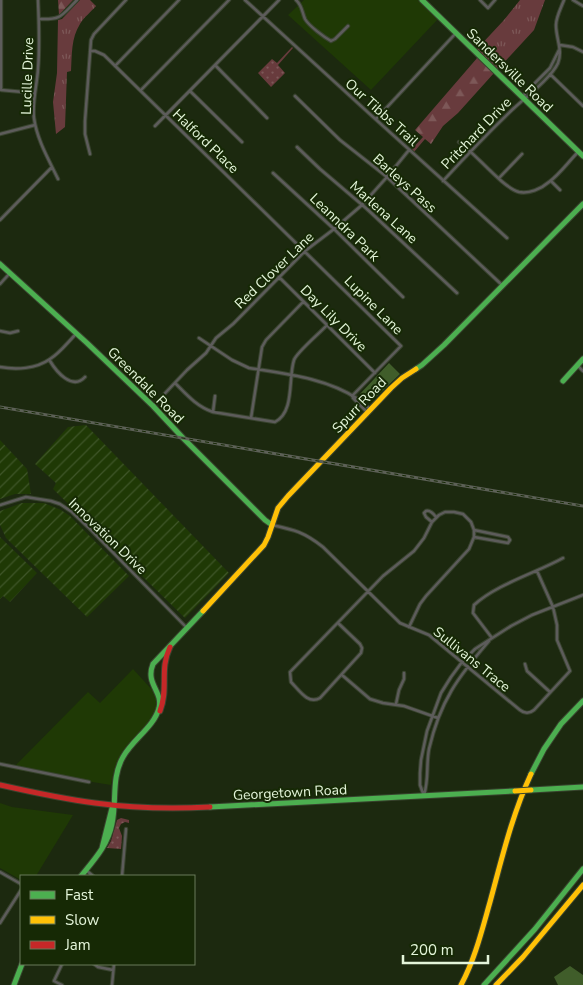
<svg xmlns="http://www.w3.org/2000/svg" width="583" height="985" font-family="'Nunito Sans',sans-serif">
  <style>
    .built { fill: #1f3905 }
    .industrial { fill: url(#industrial-furrows) }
    .grass { fill: url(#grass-tufts) }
    .forest { fill: url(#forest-firs) }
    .park { fill: url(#park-dots) }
    .water { fill: #405d2a }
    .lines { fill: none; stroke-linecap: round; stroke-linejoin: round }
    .street-casing { stroke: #38432e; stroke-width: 4.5 }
    .fast-casing { stroke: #38432e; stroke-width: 7 }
    .slow-casing { stroke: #38432e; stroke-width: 7 }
    .jam-casing { stroke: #38432e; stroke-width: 7 }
    .street { stroke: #5d5c5b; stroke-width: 2.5 }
    .fast { stroke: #4caf50; stroke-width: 5 }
    .slow { stroke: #ffc107; stroke-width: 5 }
    .jam { stroke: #c62828; stroke-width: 5 }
    .rail-casing { stroke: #5c6056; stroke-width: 3 }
    .rail { stroke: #162905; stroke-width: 1; stroke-dasharray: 4; stroke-linecap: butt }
    .slow-bridge-casing { stroke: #38432e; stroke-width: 7; stroke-linecap: butt }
    .slow-bridge { stroke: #ffc107; stroke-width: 5 }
    .labels { text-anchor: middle; stroke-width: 4; stroke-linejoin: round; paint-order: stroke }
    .street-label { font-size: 14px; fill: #e4f5da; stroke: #162905 }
  </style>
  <defs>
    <pattern id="industrial-furrows" width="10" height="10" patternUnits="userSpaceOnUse" patternTransform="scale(1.25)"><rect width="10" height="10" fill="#1f3905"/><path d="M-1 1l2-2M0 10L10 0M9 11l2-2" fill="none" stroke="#3f5629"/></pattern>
    <pattern id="grass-tufts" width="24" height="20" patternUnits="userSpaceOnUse" patternTransform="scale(1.25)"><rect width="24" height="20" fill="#683b3d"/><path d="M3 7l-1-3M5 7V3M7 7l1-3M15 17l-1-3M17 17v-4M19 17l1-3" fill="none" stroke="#7d5858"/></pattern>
    <pattern id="forest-firs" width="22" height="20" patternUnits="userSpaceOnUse" patternTransform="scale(1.25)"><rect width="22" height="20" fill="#683b3d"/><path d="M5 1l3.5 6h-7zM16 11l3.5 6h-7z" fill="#7d5858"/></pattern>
    <pattern id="park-dots" width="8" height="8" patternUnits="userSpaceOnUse" patternTransform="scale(1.25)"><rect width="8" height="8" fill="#683b3d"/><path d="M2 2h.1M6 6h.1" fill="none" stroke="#7d5858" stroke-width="1.8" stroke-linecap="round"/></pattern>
  </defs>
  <rect width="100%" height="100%" fill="#1c290f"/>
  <path class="built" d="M304,0H418L438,19L371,90L288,15Z
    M133,669L155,693L158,705L154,717L128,745L119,758L114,771L111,785L12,769L88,692L100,703Z
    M0,803L12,807L73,815L36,876H21V880L0,868Z"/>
  <path class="industrial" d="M86,425L229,573L185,618L53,489L56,483L35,464L68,427Z
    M0,440L27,469L31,494H15L0,499Z
    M22,503H44L61,510L70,516L129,576L87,617L6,538L0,525V511Z
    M0,537L37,573L10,602L3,596L0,599Z"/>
  <path class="grass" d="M80,0H90L96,6C91,12 84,17 80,24C71,38 72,55 71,71L67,72L65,127L56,134L53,102L57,73L58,20L62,19Z
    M520,0H545L534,30L498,69L477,49L504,20Z"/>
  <path class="forest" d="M58,0H73L59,15Z
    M478,57L494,73L458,113L443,126L431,144L425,139L414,152L412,149L423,137L415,130Z"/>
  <path class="park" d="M292,47L293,48L278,65L285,73L271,87L258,73L272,59L277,63Z
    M121,818L129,820V823L125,822L121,824L119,828L122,836L121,849L107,848L111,841L117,820Z"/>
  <path class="water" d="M389,363L400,374L377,396L369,402L360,397V394Z
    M570,966L583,975V985H558L554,977Z"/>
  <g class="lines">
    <g class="street-casing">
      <path id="street" d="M38,0C39,23 40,46 38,69C37,86 32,101 34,118C37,140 49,160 58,179
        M245,0C332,80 419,159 507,238
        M296,0C302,5 302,12 305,19C309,26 324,37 331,41L335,39L348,26
        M480,0L488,8L495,0
        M573,0L583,6
        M39,19C62,20 61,16 77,0
        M560,45L573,47L583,52
        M90,51H95L104,55L401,346L352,396
        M215,65L267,118
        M115,66L179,0
        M550,74L583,106
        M1,90V0
        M1,90L34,93
        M141,90L229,0
        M190,91L242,142
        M295,96L340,140L387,177L502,285
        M524,97L525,93L550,68L559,50
        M376,119L456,33
        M155,126L279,0
        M0,134L35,125
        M459,142C475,153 503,188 519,192C529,194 541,189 549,182C560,174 569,161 579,151
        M297,147L320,169L367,209L457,293
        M90,154L85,134V121L91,40L94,34L126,0
        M273,173L334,229L403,297
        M499,178L522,154
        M443,181C466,156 489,132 513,109C525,98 552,77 558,63C563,50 556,39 556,25C556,17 561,8 564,0
        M551,181L560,190
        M0,220L52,167
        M279,277L375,373
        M0,284L10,273
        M0,331L10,333L18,331
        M199,338L232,360L249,368C286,374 326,378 358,399C362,401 366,406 370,409
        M50,361C56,371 72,391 85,377
        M577,365L583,371
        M0,367C16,370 36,369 50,359C60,353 68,342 76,334
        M175,383C186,394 197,407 213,412L275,422C295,412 288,378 294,360C297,352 320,333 327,325
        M353,398L367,412
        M153,406L187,370L206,353L216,338L233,324L305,251L334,229L362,205L387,177L409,150
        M213,412L215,396
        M251,418L262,347L266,340L303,302
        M0,505L26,497L51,501L60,504L72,512L88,527L186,627
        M432,522L426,517L424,513L426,511C430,510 433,513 436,517
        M272,525C295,530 304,532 323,547L400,623L429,635L520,710C525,714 529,714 534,710L570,671L557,640V625L553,607L537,571
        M474,537L508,543L510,540L508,537L474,530
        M338,623L360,644L362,648L361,653L320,698C308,705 299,690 291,682L290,672L383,576L414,551L424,538L432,522L439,515L445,512H454L463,514L471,522L474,530V537L469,549L426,596L420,604L409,627
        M492,638L473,613L474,605C497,584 536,573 563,558
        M525,664L527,671L550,692
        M342,675L370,699L383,703L404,706L438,718
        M396,704L399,690L404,679V673
        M0,764L89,782
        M424,795C429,780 426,765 429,749C440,701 458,677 489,641
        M424,796L420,785V773L421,760L427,731L441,693L451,677L462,662L475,649L511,626L532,615L583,595
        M86,870L93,876
        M0,872L21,884
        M122,876L126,829
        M0,923L21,890
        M94,964L98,967L113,970
        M62,985L54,981L62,964
        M112,985L114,964"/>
    </g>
    <g class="fast-casing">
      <path id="fast" d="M422,0L583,156
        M0,264L87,343L153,406L183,438L265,520L272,525
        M416,369L422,365L444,345L583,204
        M563,381L583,359
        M531,774L544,749L561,724L583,701
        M531,790L583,787
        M210,807L515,791
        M102,848L112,808
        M81,876C94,860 108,845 112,824C117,801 111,778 123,757C133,739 154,727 159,708C163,691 145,684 153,664L203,611
        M14,985L22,964
        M484,985L535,929L583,869"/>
    </g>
    <g class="slow-casing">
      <path id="slow" d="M203,611L264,545L268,537L278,508L288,496L391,388L402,378L416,369
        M461,985C475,959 482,930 490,902C502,858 512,815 531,774
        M496,985L523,957L583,885"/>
    </g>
    <g class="jam-casing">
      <path id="jam" d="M160,711C169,688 159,670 170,647
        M0,785C31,792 63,799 95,803C132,808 172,809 210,807"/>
    </g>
    <use href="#street" class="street"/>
    <use href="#fast" class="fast"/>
    <use href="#slow" class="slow"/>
    <use href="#jam" class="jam"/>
    <g class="rail-casing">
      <path id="rail" d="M0,407L583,506"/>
    </g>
    <use href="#rail" class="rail"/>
    <g class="slow-bridge-casing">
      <path id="slow-bridge" d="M515,791L531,790"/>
    </g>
    <use href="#slow-bridge" class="slow-bridge"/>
  </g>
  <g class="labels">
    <g class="street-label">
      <text transform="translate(510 70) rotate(44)" y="5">Sandersville Road</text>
      <text transform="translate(27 76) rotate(-88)" y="5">Lucille Drive</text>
      <text transform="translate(382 112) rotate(42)" y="5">Our Tibbs Trail</text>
      <text transform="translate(476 133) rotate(-46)" y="5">Pritchard Drive</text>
      <text transform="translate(206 141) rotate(44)" y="5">Halford Place</text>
      <text transform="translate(405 183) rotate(42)" y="5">Barleys Pass</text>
      <text transform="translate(384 212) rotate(42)" y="5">Marlena Lane</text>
      <text transform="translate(345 227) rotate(44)" y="5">Leanndra Park</text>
      <text transform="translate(274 270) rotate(-44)" y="5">Red Clover Lane</text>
      <text transform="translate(374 305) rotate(45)" y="5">Lupine Lane</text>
      <text transform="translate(334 318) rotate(45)" y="5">Day Lily Drive</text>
      <text transform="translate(146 385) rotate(45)" y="5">Greendale Road</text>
      <text transform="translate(359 405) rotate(-46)" y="5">Spurr Road</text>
      <text transform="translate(108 536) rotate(44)" y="5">Innovation Drive</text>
      <text transform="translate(472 659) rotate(39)" y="5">Sullivans Trace</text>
      <text transform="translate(290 792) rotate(-3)" y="5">Georgetown Road</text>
    </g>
  </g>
  <rect x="20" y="875" width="175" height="90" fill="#162905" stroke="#687b5a"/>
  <rect x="30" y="891" width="25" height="8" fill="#4caf50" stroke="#687b5a"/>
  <text x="65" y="900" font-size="15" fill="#e4f5da">Fast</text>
  <rect x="30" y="916" width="25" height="8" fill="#ffc107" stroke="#687b5a"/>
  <text x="65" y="925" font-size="15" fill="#e4f5da">Slow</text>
  <rect x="30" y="941" width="25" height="8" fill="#c62828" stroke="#687b5a"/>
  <text x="65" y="950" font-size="15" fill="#e4f5da">Jam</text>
  <path d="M403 955v8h85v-8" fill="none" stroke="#e4f5da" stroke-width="2.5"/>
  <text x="410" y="955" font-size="15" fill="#e4f5da" stroke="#162905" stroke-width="4" paint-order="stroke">200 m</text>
</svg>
